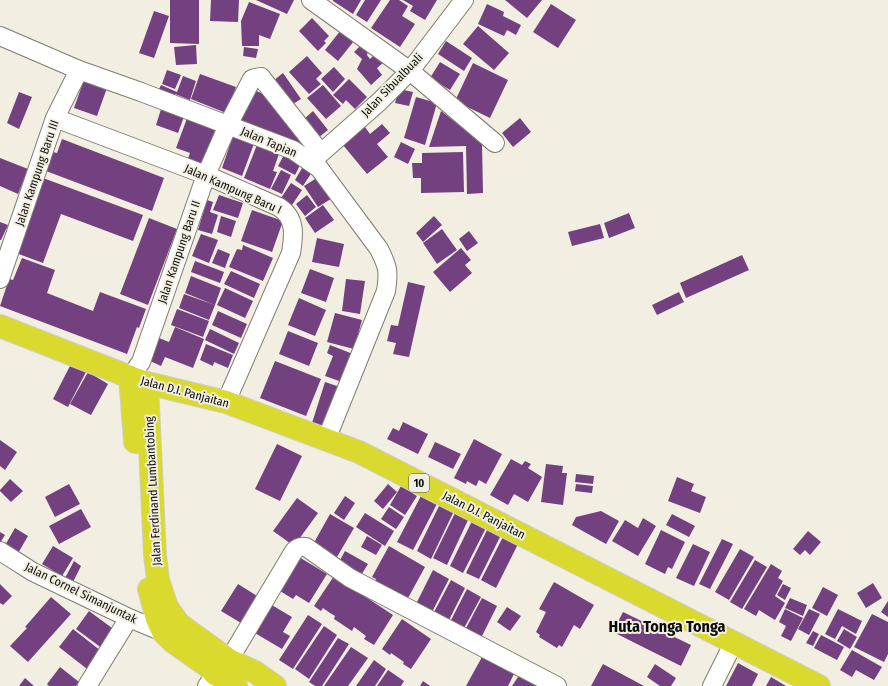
<svg xmlns="http://www.w3.org/2000/svg" width="888" height="686" font-family="'Fira Sans Condensed',sans-serif">
  <style>
    .building { fill: #73417f }
    .lines { fill: none; stroke-linecap: round; stroke-linejoin: round }
    .street-casing { stroke: #7f7c71; stroke-width: 20 }
    .highway-casing { stroke: #cfcfce; stroke-width: 24 }
    .street { stroke: #fff; stroke-width: 18 }
    .highway { stroke: #dad92d; stroke-width: 22 }
    .labels { text-anchor: middle; stroke-width: 4; stroke-linejoin: round; paint-order: stroke }
    .shield { fill: #f2efe2; stroke: #525149; stroke-width: 1 }
    .shield-label { font-size: 11px; font-weight: bold; fill: #0d0d08 }
    .street-label { font-size: 12px; fill: #0d0d08; stroke: #f2efe2 }
    .district-label { font-size: 16px; font-weight: bold; fill: #0d0d08; stroke: #f2efe2 }
  </style>
  <rect width="100%" height="100%" fill="#f2efe2"/>
  <path class="building" d="M170,0H199V44L170,43Z
    M211,0H239L238,22L210,21Z
    M256,0H294L287,14Z
    M333,0H361L353,14L333,1Z
    M365,0H381L367,22L356,15Z
    M390,0H399L408,6L402,16L415,24L400,47L371,28Z
    M403,0H437L425,20L410,11L413,6Z
    M505,0H542L527,18Z
    M249,2L280,14L270,39L259,35V46H242L241,21Z
    M487,4L504,12L503,16L521,25L516,35L507,30L504,36L478,24Z
    M551,4L576,20L558,48L533,32Z
    M154,11L169,16L154,58L139,53Z
    M312,18L329,36L324,41L326,43L318,51L299,31Z
    M478,26L509,53L494,70L463,44Z
    M341,30L354,41L338,61L325,50Z
    M446,41L472,58L464,71L438,54Z
    M196,45L197,64L176,65L174,47Z
    M361,45L368,51L367,55L370,59L376,53L384,62L377,68L382,75L371,85L357,69L362,59L354,52Z
    M244,47L258,49L256,58L243,56Z
    M307,56L322,73L316,79L321,84L309,94L289,72Z
    M440,62L460,74L450,90L430,78Z
    M473,63L508,80L490,118L455,101Z
    M334,67L345,79L333,92L321,79Z
    M167,70L181,75L175,89L162,84Z
    M283,73L301,99L290,106L273,81Z
    M200,74L236,87L226,113L191,99Z
    M183,76L196,81L190,100L175,94L174,98L158,91L161,85L177,92Z
    M85,77L108,85L97,116L74,108Z
    M349,79L367,97L355,109L346,100L343,104L333,95Z
    M323,85L341,106L326,119L307,98Z
    M249,88L275,99L306,140L292,144L235,121Z
    M399,89L413,92L409,106L395,103Z
    M19,92L32,97L19,129L7,123Z
    M416,97L437,103L425,145L404,138Z
    M162,106L185,114L178,133L156,125Z
    M313,111L328,130L318,138L303,120Z
    M441,111L482,143L483,193L467,194L466,146L429,147Z
    M189,113L218,123L201,166L187,161L190,153L176,148Z
    M520,118L531,132L513,147L502,133Z
    M382,124L390,133L377,144L388,157L367,174L343,145L365,127L370,134Z
    M234,133L255,141L242,176L222,168Z
    M62,139L164,178L152,211L46,171L53,152L57,153Z
    M258,142L280,151L273,171L277,172L270,189L244,178Z
    M401,142L415,149L408,164L394,157Z
    M463,152L464,192L421,193V178H413L412,163H422V153Z
    M285,153L302,161L295,175L278,166Z
    M0,158L28,169L18,194L0,186Z
    M305,163L314,169L303,186L295,180Z
    M281,170L291,175L282,194L271,189Z
    M320,176L334,197L318,207L304,186Z
    M43,178L143,215L133,241L61,214L43,263L16,253Z
    M291,183L302,190L292,205L281,198Z
    M219,195L243,203L238,218L213,210Z
    M307,195L316,207L305,216L296,204Z
    M207,200L213,202L210,212L218,215L212,234L198,230Z
    M323,205L334,220L315,233L305,218Z
    M252,210L283,221L272,252L241,241Z
    M629,213L635,228L609,238L604,223Z
    M221,216L236,221L231,237L217,232Z
    M434,216L442,225L423,242L416,233Z
    M149,218L177,229L148,305L120,294Z
    M0,222L8,225L1,240H0Z
    M600,224L604,238L572,246L568,232Z
    M442,229L457,250L437,264L423,243Z
    M469,231L478,243L467,251L459,239Z
    M201,234L218,240L209,263L192,256Z
    M317,238L344,244L339,267L312,262Z
    M243,245L273,258L263,281L229,267L237,249L242,250Z
    M461,248L471,260L465,265L472,273L450,292L433,272Z
    M218,249L230,254L225,268L212,263Z
    M742,255L749,270L686,298L680,283Z
    M22,258L55,270L47,293L93,311L100,292L146,309L139,328L137,327L127,354L0,306L9,279L13,280Z
    M195,261L224,272L220,283L191,272Z
    M310,269L334,278L326,302L301,293Z
    M231,271L260,284L254,298L224,284Z
    M191,276L221,288L215,305L185,293Z
    M346,279L365,281L360,314L342,311Z
    M408,282L425,286L409,357L393,354L396,343L387,341L391,325L398,326Z
    M225,288L253,301L245,318L217,305Z
    M679,292L684,302L657,315L652,305Z
    M184,294L215,305L209,320L179,308Z
    M299,298L326,310L315,336L288,325Z
    M177,309L209,321L203,337L171,325Z
    M218,311L247,324L241,338L212,325Z
    M335,313L362,320L354,349L327,342Z
    M175,327L204,339L193,368L165,357L161,366L150,361L159,338L169,342Z
    M210,329L239,343L234,354L205,340Z
    M288,331L318,343L309,366L279,354Z
    M206,344L233,355L228,368L214,362L213,366L200,360Z
    M330,345L353,354L342,382L325,376L333,356L327,353Z
    M275,361L321,379L306,416L260,398Z
    M71,364L86,372L68,407L53,399Z
    M88,372L108,384L91,415L70,404Z
    M325,382L340,387L326,428L312,423Z
    M403,422L428,434L418,454L387,439L393,428L399,431Z
    M474,439L502,454L486,484L479,480L476,486L467,481L466,484L454,478Z
    M0,440L17,452L5,470L0,466Z
    M435,442L461,454L453,469L428,457Z
    M277,444L302,456L280,501L255,489Z
    M511,459L522,465L525,461L531,464L528,468L542,477L528,502L514,494L508,505L490,495Z
    M546,464L563,466L562,473H567L563,505L541,502Z
    M576,474L594,476L593,484L575,482Z
    M677,477L694,484L691,491L706,497L700,513L668,501Z
    M10,479L23,491L11,502L0,491V490Z
    M69,484L80,504L55,517L45,497Z
    M388,484L397,492L383,509L374,501Z
    M576,484L593,486L592,493L575,491Z
    M401,486L417,496L405,515L390,505Z
    M422,494L438,502L413,550L397,542Z
    M345,496L355,503L344,520L334,513Z
    M297,498L318,513L294,546L273,531Z
    M440,504L454,511L431,559L417,551Z
    M389,507L404,517L396,529L381,519Z
    M81,509L91,527L59,544L49,526Z
    M456,511L469,518L447,565L433,558Z
    M601,511L619,521L606,544L572,525L576,517Z
    M365,513L394,531L385,546L356,527Z
    M330,514L354,528L334,562L311,548Z
    M672,514L695,526L689,537L666,525Z
    M643,518L656,526L638,556L612,541L625,520L638,528Z
    M473,519L487,526L463,573L450,566Z
    M489,526L502,533L479,579L466,573Z
    M15,528L28,536L17,555L4,547Z
    M661,530L685,542L672,569L668,567L665,574L645,564Z
    M808,531L821,542L810,555L805,550L800,555L793,549Z
    M0,532L5,535L0,543Z
    M505,533L520,540L496,588L481,580Z
    M367,536L382,545L376,555L361,547Z
    M722,539L733,544L710,589L699,584Z
    M693,544L710,552L694,586L676,578Z
    M53,546L73,558L62,576L42,564Z
    M389,546L425,567L408,598L403,595L400,600L374,584L376,579L372,577Z
    M740,549L754,557L729,600L715,592Z
    M345,551L368,564L360,577L338,564Z
    M299,557L327,574L309,603L296,595L293,599L280,591Z
    M755,560L767,567L742,609L730,602Z
    M74,561L81,566L72,584L64,580Z
    M771,564L782,571L778,578L783,581L775,596L785,603L775,620L759,610L756,616L744,609Z
    M433,570L449,579L431,614L415,606Z
    M334,576L393,615L374,645L364,639L366,636L354,627L352,631L334,619L335,616L330,613L323,608L321,611L314,606Z
    M451,580L465,588L448,622L433,614Z
    M554,582L594,605L580,629L574,625L562,647L559,645L557,648L539,637L540,635L536,632L546,612L539,609Z
    M873,583L882,598L866,608L857,593Z
    M0,584L12,596L3,605L0,603Z
    M238,584L257,596L241,623L221,611Z
    M783,584L791,588L785,600L777,595Z
    M823,587L838,595L827,616L812,608Z
    M467,589L481,597L463,630L450,622Z
    M51,597L71,614L28,662L10,646L27,628L25,627Z
    M482,598L497,606L481,638L465,630Z
    M790,598L807,605L803,616L785,608Z
    M888,601V617L881,612Z
    M270,604L292,617L283,632L290,636L282,649L253,632Z
    M507,607L521,616L510,631L497,622Z
    M785,609L803,618L791,641L781,636L786,626L779,622Z
    M809,609L820,614L809,635L798,629Z
    M838,609L862,621L856,634L842,626L835,639L825,634Z
    M89,611L116,631L103,649L76,629Z
    M623,612L691,645L681,666L613,632Z
    M872,614L888,622V654L884,662L854,647Z
    M308,615L322,624L293,669L279,660Z
    M402,619L431,639L411,669L403,664L404,662L391,653L390,655L382,649Z
    M324,626L337,635L309,679L295,669Z
    M73,629L101,651L87,669L59,647Z
    M844,629L857,637L850,649L837,641Z
    M813,631L819,634L813,646L806,643Z
    M821,635L844,647L837,660L814,648Z
    M338,638L349,644L322,686H315L309,682Z
    M351,647L368,658L348,686H324Z
    M852,650L882,667L874,680L856,670L852,677L840,670Z
    M482,657L514,674L508,686H466Z
    M374,660L386,669L375,686H356Z
    M738,663L758,674L752,686H726Z
    M603,664L644,686H591Z
    M655,664L676,678L671,686H660L647,677Z
    M60,667L79,682L76,686H49L47,684Z
    M388,670L404,681L401,686H377Z
    M520,674L539,686H512Z
    M771,677L786,686H766Z
    M25,678L34,686H19Z
    M423,681L430,686H420Z"/>
  <g class="lines">
    <g class="street-casing">
      <path id="street" d="M311,0L410,71L495,143
        M0,36L79,70L141,92L293,150L319,168L379,249C388,267 389,271 386,291L326,440
        M55,118L206,175L279,207C296,218 294,235 291,253L226,402
        M313,160L379,102L410,71L464,0
        M0,279L55,118L79,70
        M130,377L141,362L206,175L228,125L252,79L255,78L261,77L321,153
        M0,551L33,572L129,618L163,632L169,629
        M229,660L294,551C298,547 301,546 306,547L350,578L557,686
        M87,686L129,618
        M207,686L215,674
        M712,686L734,642"/>
    </g>
    <g class="highway-casing">
      <path id="highway" d="M0,326L130,377L147,383L226,402L359,452L819,686
        M130,377L135,442
        M147,383L155,555L158,580L167,607L179,624L229,660L255,672L275,686
        M149,589L157,619L163,632L173,642L210,668L215,674L236,686"/>
    </g>
    <use href="#street" class="street"/>
    <use href="#highway" class="highway"/>
  </g>
  <g class="labels">
    <rect class="shield" x="409" y="474" width="20" height="18" rx="3"/>
    <g class="shield-label">
      <text x="419" y="487">10</text>
    </g>
    <g class="street-label">
      <text transform="translate(392 85) rotate(-46)" y="4">Jalan Sibualbuali</text>
      <text transform="translate(269 142) rotate(23)" y="4">Jalan Tapian</text>
      <text transform="translate(37 173) rotate(-71)" y="4">Jalan Kampung Baru III</text>
      <text transform="translate(233 189) rotate(24)" y="4">Jalan Kampung Baru I</text>
      <text transform="translate(179 252) rotate(-71)" y="4">Jalan Kampung Baru II</text>
      <text transform="translate(185 392) rotate(15)" y="4">Jalan D.I. Panjaitan</text>
      <text transform="translate(153 491) rotate(-93)" y="4">Jalan Ferdinand Lumbantobing</text>
      <text transform="translate(484 515) rotate(27)" y="4">Jalan D.I. Panjaitan</text>
      <text transform="translate(81 593) rotate(26)" y="4">Jalan Cornel Simanjuntak</text>
    </g>
    <g class="district-label">
      <text x="667" y="632">Huta Tonga Tonga</text>
    </g>
  </g>
</svg>
